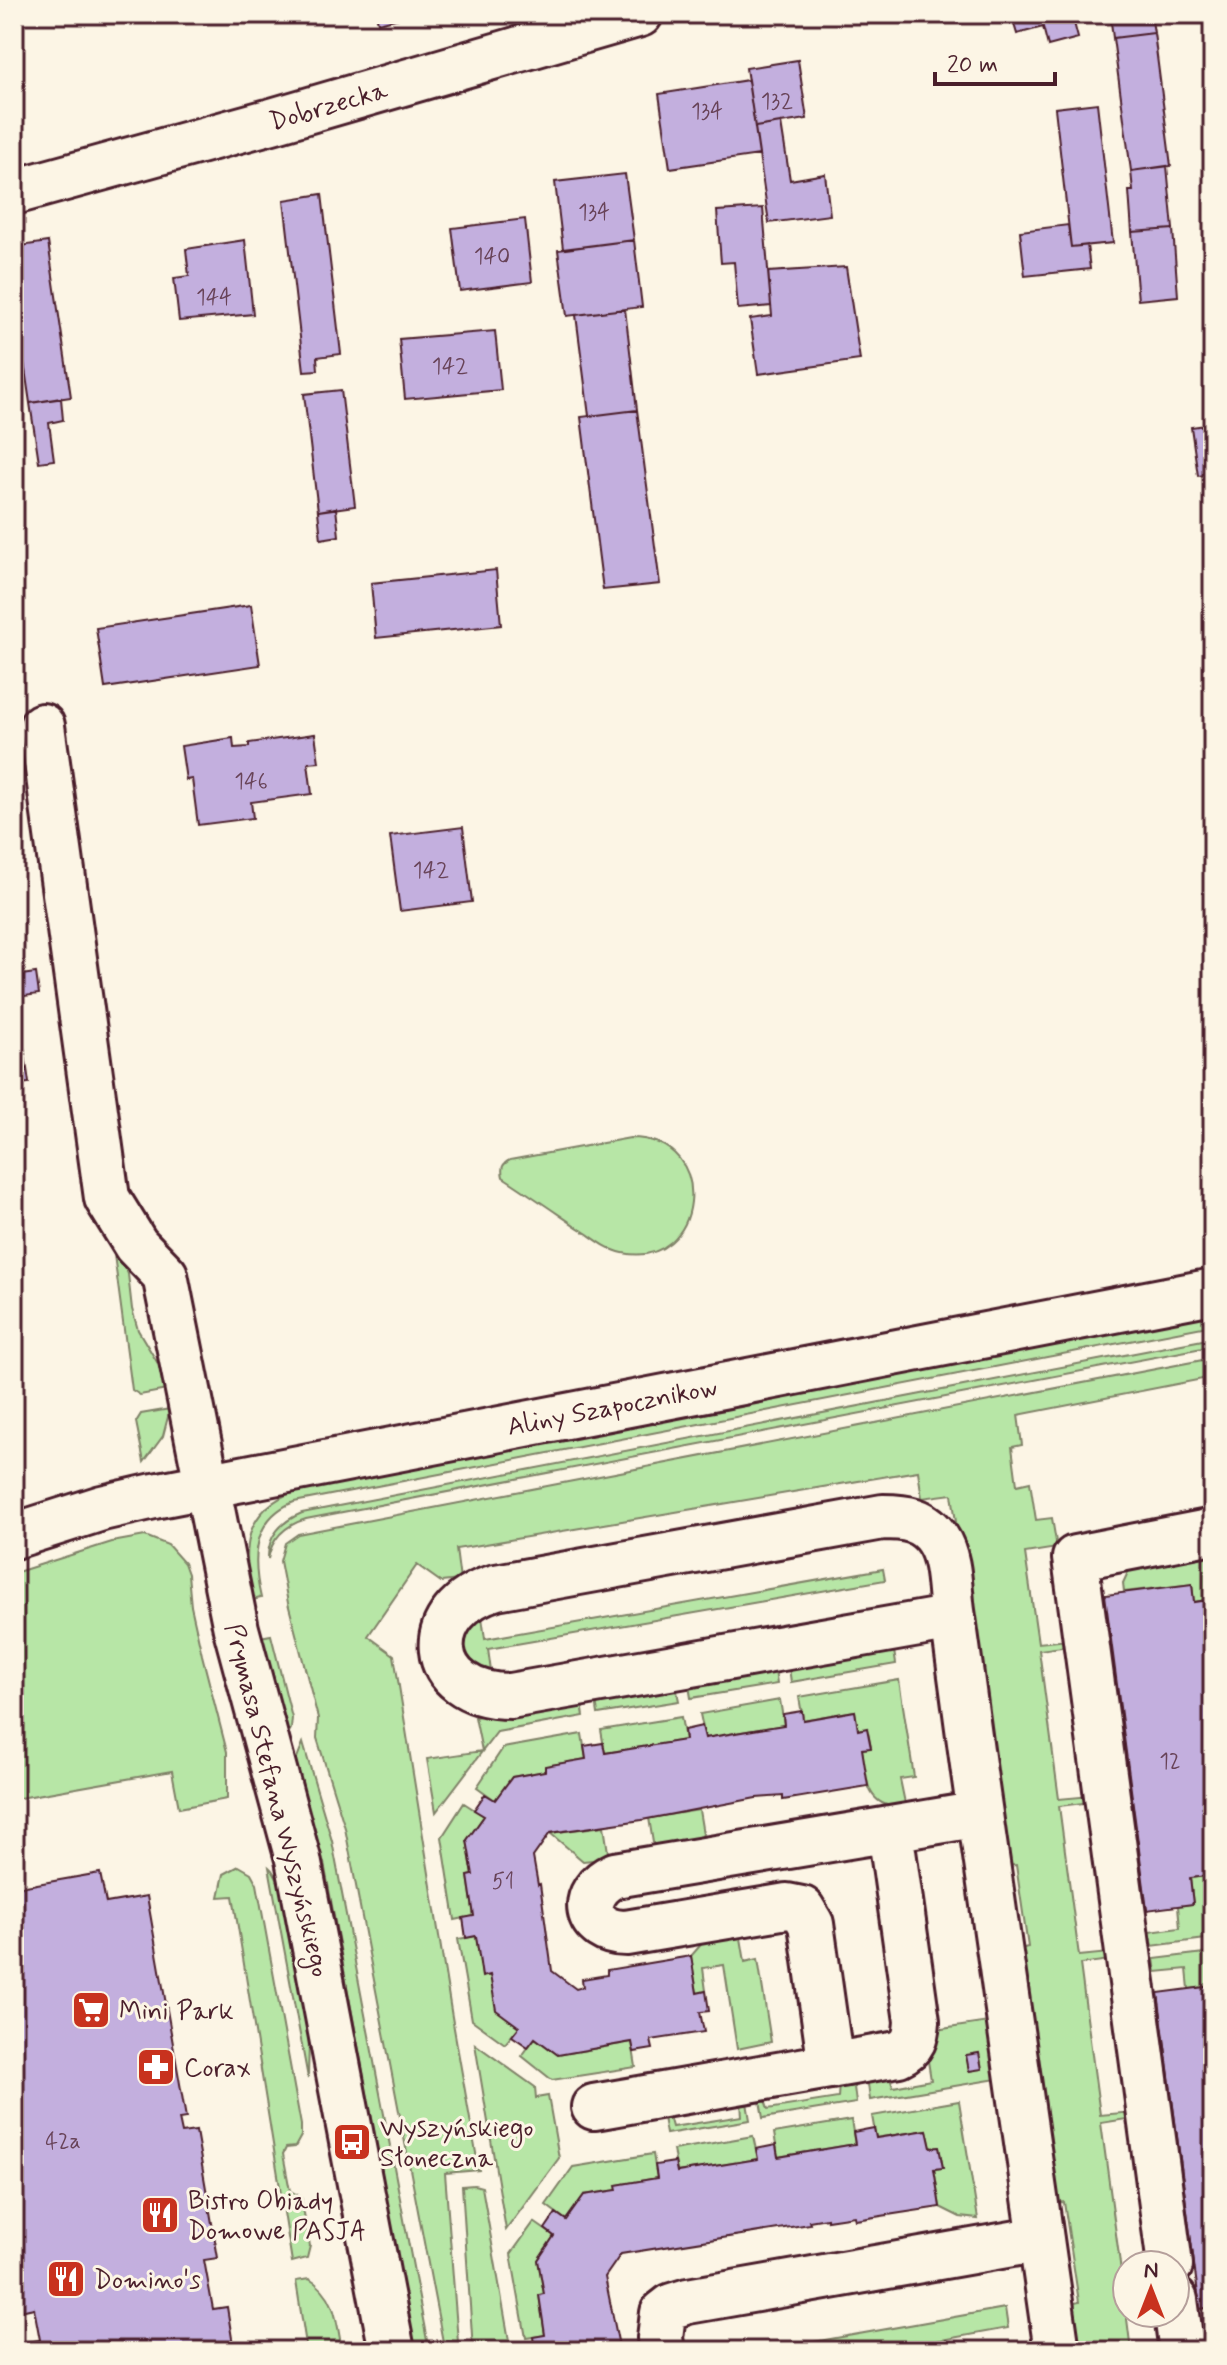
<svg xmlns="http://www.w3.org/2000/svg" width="1227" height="2365" font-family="Mynerve,sans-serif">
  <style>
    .green { fill: #b7e6a6; stroke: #808268; stroke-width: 2 }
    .building { fill: #c3afde; stroke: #4a1f2b; stroke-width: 2 }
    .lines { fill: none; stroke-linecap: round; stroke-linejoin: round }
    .minor-casing { stroke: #4a1f2b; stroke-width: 50 }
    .minor { stroke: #fcf5e5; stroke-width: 44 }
    .labels { text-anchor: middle; stroke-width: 6; stroke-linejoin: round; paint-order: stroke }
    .number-label { font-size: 22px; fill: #684358 }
    .street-label { font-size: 26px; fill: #4a1f2b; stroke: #fcf5e5 }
    .poi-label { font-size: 26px; fill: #4a1f2b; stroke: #fcf5e5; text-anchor: start }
  </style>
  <rect width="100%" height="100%" fill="#fcf5e5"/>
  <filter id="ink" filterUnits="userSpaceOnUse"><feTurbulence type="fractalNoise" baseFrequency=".0125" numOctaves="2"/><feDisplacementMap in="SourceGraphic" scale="16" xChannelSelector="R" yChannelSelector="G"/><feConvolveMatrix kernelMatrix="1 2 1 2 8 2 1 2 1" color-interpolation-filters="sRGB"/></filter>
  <g filter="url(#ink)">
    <path class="green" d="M630,1138C722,1138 703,1270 623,1253C607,1250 594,1238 580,1229C555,1212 529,1194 503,1177C501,1168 502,1164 510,1160Z
      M111,1232L128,1274L132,1309L138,1330L160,1367L167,1390L140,1395L132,1390Z
      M1213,1314V1325L294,1502C252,1518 252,1560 261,1598L252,1600C243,1550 241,1510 298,1490Z
      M1213,1338V1346L306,1519C286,1525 272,1537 268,1559C267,1536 282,1521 302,1513Z
      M1213,1358V1377L1018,1415L1022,1445L1012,1447L1017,1485L1030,1482L1036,1520L1052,1518L1057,1548L1025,1553L1038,1643L1069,1640L1070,1646L1039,1650L1059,1799L1091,1796V1802L1059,1806L1079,1956L1109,1953L1110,1960L1080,1964L1100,2115L1133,2112V2118L1101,2123L1121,2271H1127V2277L1122,2279L1131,2351H1073L1066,2305L1079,2302L1064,2202L1054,2203L1015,1950L1028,1947L1016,1865L1005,1866L952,1494L922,1498L918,1471L456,1549L460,1580L441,1582L417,1565L368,1636L394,1655L452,2017L479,2170L445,2173L458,2342H443L345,1828L317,1738L318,1718L288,1603L280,1561L285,1543L298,1534Z
      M170,1409L163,1436L144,1462L136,1422L141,1414Z
      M145,1536L168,1545L184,1563L188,1574L191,1606L202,1655L227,1752V1799L179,1808L172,1771L14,1799V1573L112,1542Z
      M1208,1555L1213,1581V1645L1207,1600L1194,1602L1192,1584L1124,1592L1123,1583L1129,1570Z
      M883,1569L885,1580L488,1649L492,1679L457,1653L456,1643L481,1610L485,1639Z
      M271,1635L292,1718L291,1729L287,1735L260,1637Z
      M893,1644L896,1664L791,1682L788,1661Z
      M774,1664L777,1684L691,1698L688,1679Z
      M899,1680L914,1777L900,1779L906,1808C865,1808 867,1782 862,1749L871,1748L867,1729L858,1730L855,1711L803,1720L799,1697Z
      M675,1681L679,1701L598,1714L595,1694Z
      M581,1697L584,1716L497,1732L436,1812L427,1759L482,1751L475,1717Z
      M780,1700L784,1725L705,1738L700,1714Z
      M681,1717L685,1740L605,1753L601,1730Z
      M582,1734L586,1759L545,1766V1771L512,1777L495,1800L477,1787L503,1748Z
      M303,1743L332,1841L429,2351H415L324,1863L295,1763Z
      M464,1803L484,1816L467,1840L473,1875L468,1876L474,1916L455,1920L442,1837Z
      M699,1810L703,1834L698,1843L654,1849L649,1818Z
      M604,1826L608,1852L603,1859L583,1861L550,1833Z
      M239,1866L251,1873L257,1884L301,2125V2136L295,2147L286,2148L283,2154L290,2191L301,2197L310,2246L307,2258L292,2262L233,1896L219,1897L224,1874Z
      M269,1867C288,1882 304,2000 308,2028C310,2045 308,2062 308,2078Z
      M1213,1875V1938L1152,1946L1149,1932L1180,1928L1178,1906L1193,1904L1190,1878Z
      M740,1932L745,1962L758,1959L771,2042L737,2049L724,1965L703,1968L706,1991L697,1993L691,1956L705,1940Z
      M476,1936L482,1976L490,1975L519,2027L505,2044L472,2020L458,1939Z
      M1213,1952V1986L1189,1989L1187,1969L1156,1972L1154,1959Z
      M988,2022L1003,2078L870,2100L867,2076L889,2075L893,2087L931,2080L928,2061L936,2030Z
      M535,2038L558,2055L632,2042L636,2067L552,2080L522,2056Z
      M475,2044L535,2087L536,2098L548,2096L559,2158L506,2230Z
      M853,2079L856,2103L763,2118L759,2095L764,2097L768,2109L838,2098L839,2083Z
      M746,2097L750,2120L666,2134L662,2112L669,2116L672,2127L742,2116L741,2103Z
      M959,2101L978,2219L960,2217L940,2207L934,2169L943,2168L939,2147L931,2148L927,2130L876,2138L872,2116Z
      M851,2120L855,2144L778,2157L774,2133Z
      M753,2136L758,2159L677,2172L673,2150Z
      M653,2154L657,2178L616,2185L617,2190L584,2195L566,2220L546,2205L573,2167Z
      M474,2185L482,2187L510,2346L473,2350L462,2186Z
      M534,2222L554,2236L538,2260L544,2294L539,2295L545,2335L526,2338L511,2254Z
      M309,2279C336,2294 337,2323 342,2351H307L296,2281Z
      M1005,2308L1008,2328L880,2351H763Z"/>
    <path class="building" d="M376,14H416L378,23Z
      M1011,14H1090L1073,19L1078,38L1048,46L1043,27L1017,34Z
      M1110,14H1151L1154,33L1113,38Z
      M1154,33L1171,166L1131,171L1113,38Z
      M798,60L807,119L755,127L746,68Z
      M748,80L759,155L670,168L659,94Z
      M1097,103L1113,243L1071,247L1055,108Z
      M781,123L790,180L825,174L830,215L769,223L755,127Z
      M1167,166L1173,229L1132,232L1129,191H1133L1131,171Z
      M625,174L634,240L563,249L555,182Z
      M322,194L341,354L317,357L318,370L304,371L284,200Z
      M763,208L771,306L738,309L734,262L721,263L717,211Z
      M525,219L532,282L460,291L452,228Z
      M1068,225L1071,247L1087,245L1090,269L1025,276L1020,231Z
      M1173,229L1178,296L1138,300L1132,232Z
      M245,240L253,314L179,321L174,278L189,276L186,249Z
      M634,240L642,307L567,316L558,250Z
      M48,242L71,397L30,403L14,295V247Z
      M846,267L860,360L758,374L750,319L772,316L768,272Z
      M625,309L637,410L589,416L576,315Z
      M495,331L501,390L405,399L399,339Z
      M341,390L355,506L318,511L304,394Z
      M61,398L63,420L49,423L54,460L39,462L30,403Z
      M637,410L660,584L603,590L581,417Z
      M1213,424V474L1198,476L1191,427Z
      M336,508L339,536L321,539L318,511Z
      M496,570L501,625L376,638L371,583Z
      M251,605L260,665L105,688L96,628Z
      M315,734L319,762L308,763L312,794L251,802L253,818L198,825L192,779L186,780L181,746L233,738L234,748L249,747V743Z
      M463,827L472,902L400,911L390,836Z
      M36,973L39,994L17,997L29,1083L14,1085V976Z
      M1192,1584L1194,1602L1207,1600L1213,1645V1875L1190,1878L1193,1904L1147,1910L1105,1595Z
      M802,1711L803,1720L855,1711L858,1730L867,1728L871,1748L862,1749L868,1786L783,1800V1796L756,1798L642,1820L550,1833L533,1857L538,1885L540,1884L552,1971L576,1989L583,1987L582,1979L607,1975V1970L691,1956L697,1993L706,1991L709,2011L700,2012L704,2032L651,2040L653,2049L634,2052L632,2042L558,2055L535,2038L528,2047L512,2036L519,2027L496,2010L490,1975L482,1977L476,1936L466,1938L463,1918L474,1916L468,1876L473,1875L467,1840L484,1816L474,1810L485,1794L495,1800L512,1777L545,1771V1766L586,1759L584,1746L603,1743L605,1753L685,1740L684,1730L702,1726L705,1738L784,1725L783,1714Z
      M100,1873L106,1903L147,1896L186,2118L179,2119L182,2133L196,2131L218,2258L204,2260L213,2309L227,2307L234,2351H27L26,2342L40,2340L34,2308L20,2311L14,2277V1888Z
      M1213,1986V2307L1200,2309L1158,1993Z
      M979,2053L982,2069L969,2071L966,2055Z
      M874,2128L876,2138L927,2130L931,2148L939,2147L943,2168L934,2169L940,2207L855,2220L854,2216L827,2220V2218L809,2221L810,2224L621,2254L605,2277L620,2351H535L533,2337L545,2335L539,2295L544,2294L538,2260L554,2236L545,2229L556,2213L566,2220L584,2195L617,2190L616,2185L657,2178L655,2165L675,2162L677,2172L758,2159L756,2149L776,2145L778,2157L855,2144L853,2132Z"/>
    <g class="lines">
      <g class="minor-casing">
        <path id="minor" d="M14,192L272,121L640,14
          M42,726L107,1198L136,1245L165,1275L236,1629L298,1859L392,2351
          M14,1536L102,1508L154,1496L1213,1291
          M953,1618L510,1696C424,1696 419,1609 496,1587L883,1517C905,1517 924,1519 937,1539C950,1558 949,1589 952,1611C962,1679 970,1747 980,1814
          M831,2066L811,1924L802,1909L787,1906L626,1933C584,1933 577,1892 615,1875L980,1814L1057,2351
          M594,2107L898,2054C914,2047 916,2037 917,2021L890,1830
          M1170,2265L1075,1558L1213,1531
          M1175,2300L1182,2351
          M662,2351L660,2338L663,2313L672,2306L688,2301L1041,2239"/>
      </g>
      <use href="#minor" class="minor"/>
    </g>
  </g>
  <defs>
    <g id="supermarket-square" transform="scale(2)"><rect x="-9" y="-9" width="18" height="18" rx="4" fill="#c8321e" stroke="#fcf5e5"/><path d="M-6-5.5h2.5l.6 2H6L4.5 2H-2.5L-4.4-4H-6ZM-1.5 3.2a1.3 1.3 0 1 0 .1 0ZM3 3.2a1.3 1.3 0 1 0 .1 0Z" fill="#fff"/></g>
    <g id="pharmacy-square" transform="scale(2)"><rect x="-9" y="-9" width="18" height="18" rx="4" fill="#c8321e" stroke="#fcf5e5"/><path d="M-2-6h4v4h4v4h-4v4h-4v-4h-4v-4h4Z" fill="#fff"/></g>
    <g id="bus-square" transform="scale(2)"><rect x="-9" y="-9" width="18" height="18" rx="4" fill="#c8321e" stroke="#fcf5e5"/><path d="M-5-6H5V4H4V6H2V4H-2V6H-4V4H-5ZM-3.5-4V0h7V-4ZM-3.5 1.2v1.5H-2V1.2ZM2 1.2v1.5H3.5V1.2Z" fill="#fff"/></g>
    <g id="restaurant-square" transform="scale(2)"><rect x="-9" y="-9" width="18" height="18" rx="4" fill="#c8321e" stroke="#fcf5e5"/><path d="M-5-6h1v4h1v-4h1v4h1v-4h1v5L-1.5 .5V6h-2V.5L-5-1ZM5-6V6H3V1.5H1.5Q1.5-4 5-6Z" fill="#fff"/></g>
  </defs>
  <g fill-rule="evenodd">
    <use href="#supermarket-square" x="91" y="2010"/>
    <use href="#pharmacy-square" x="156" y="2067"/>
    <use href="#bus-square" x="352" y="2142"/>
    <use href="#restaurant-square" x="160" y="2215"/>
    <use href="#restaurant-square" x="66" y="2279"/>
  </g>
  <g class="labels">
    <g class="number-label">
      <text x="777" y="108">132</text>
      <text x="707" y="118">134</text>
      <text x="594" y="219">134</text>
      <text x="492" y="263">140</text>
      <text x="214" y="304">144</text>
      <text x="450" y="373">142</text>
      <text x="251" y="788">146</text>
      <text x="431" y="877">142</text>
      <text x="1170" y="1768">12</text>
      <text x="503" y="1888">51</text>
      <text x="63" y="2148">42a</text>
    </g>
    <g class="street-label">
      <text transform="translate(328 105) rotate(-16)" y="9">Dobrzecka</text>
      <text transform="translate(612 1406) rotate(-11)" y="9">Aliny Szapocznikow</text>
      <text transform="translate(278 1800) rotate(76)" y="9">Prymasa Stefana Wyszyńskiego</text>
    </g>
    <g class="poi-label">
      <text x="119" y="2019">Mini Park</text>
      <text x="184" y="2076">Corax</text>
      <text x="380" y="2136">Wyszyńskiego<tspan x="380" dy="30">Słoneczna</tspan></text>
      <text x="188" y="2209">Bistro Obiady<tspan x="188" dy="30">Domowe PASJA</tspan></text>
      <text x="94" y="2288">Domino's</text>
    </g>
  </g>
  <rect width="1227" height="2365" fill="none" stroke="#fcf5e5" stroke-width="48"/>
  <rect x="24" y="24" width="1179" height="2317" fill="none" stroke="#4a1f2b" stroke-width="3" filter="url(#ink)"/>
  <g transform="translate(1151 2289)"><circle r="38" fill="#fcf5e5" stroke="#b59f9b" stroke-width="2"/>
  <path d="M0-6L14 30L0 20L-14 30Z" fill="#c8321e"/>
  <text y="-12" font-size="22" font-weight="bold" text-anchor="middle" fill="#4a1f2b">N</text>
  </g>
  <path d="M935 72v12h120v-12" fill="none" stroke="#4a1f2b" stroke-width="4"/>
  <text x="947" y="72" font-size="24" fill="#4a1f2b" stroke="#fcf5e5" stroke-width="6" paint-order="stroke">20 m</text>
</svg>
